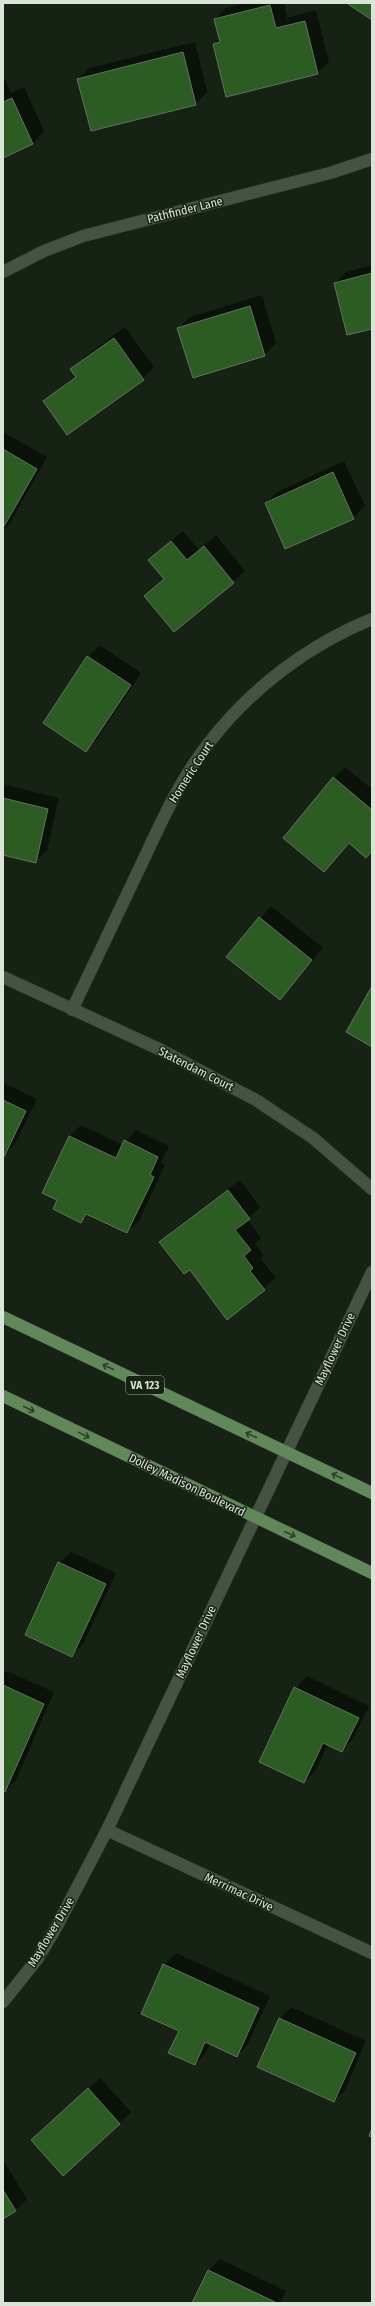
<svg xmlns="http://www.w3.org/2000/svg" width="375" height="2306" font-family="'Fira Sans Condensed',sans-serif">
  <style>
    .shadow { fill: #0007 }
    .building { fill: #2c5b24; stroke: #637360 }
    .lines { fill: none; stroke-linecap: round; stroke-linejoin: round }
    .minor-casing { stroke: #333c31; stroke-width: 13 }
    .primary-casing { stroke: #333c31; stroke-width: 13 }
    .minor { stroke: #455342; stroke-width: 12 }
    .primary { stroke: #61875a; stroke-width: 12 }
    .oneway { stroke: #2c4028 }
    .labels { text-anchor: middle; stroke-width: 3; stroke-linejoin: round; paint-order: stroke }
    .shield { fill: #162213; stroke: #a0aa9e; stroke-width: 1 }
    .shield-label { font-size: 11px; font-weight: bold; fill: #dbe4d9 }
    .street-label { font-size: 12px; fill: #dbe4d9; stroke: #162213 }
  </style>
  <rect width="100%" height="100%" fill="#162213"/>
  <path class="shadow" d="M245,3H284L287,18L316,10L329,62L317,73L214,44L220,39L215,19L226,8Z
    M195,42L207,92L196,104L78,79L90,68Z
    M3,76L11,93L24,87L44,131L33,143L3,157Z
    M372,265V328L335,283L346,272Z
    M262,295L276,343L265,355L193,376L179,328L190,317Z
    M125,327L154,367L143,379L44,401L76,375L72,369L83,358Z
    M3,432L47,457L9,525L3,530Z
    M344,461L365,506L353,518L266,503L277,492Z
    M183,531L199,550L216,535L245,571L174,631L145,596L164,578L149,560Z
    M99,645L141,673L97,739L86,750L88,657Z
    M345,767L372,789V851L366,857L350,843L324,871L334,778Z
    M3,784L59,798L47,850L35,862L3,854Z
    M271,906L323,948L280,999L228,957Z
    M3,1083L37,1099L15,1144L3,1156Z
    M81,1125L123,1145L136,1130L169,1146L161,1163L165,1165L139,1221L127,1232L89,1214L81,1222L58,1200L70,1136Z
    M240,1180L260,1207L247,1219L261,1238L255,1244L264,1256L261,1259L276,1278L227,1318L190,1268L161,1242L172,1231Z
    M71,1552L116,1573L83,1644L71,1656L59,1563Z
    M7,1671L54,1692L16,1780L5,1791L3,1675Z
    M307,1676L369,1706L353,1739L342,1750L328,1744L315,1771L304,1782L295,1688Z
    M176,1953L270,1996L248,2044L237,2056L210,2044L206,2053L195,2064L180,2030L164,1965Z
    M291,2007L366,2041L345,2090L334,2101L258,2067L280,2018Z
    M100,2078L131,2112L63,2174L44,2129Z
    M3,2160L27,2199L15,2211L3,2218Z
    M220,2259L286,2291L280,2303H193L209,2270Z"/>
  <path class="building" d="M349,3H372V20L348,4Z
    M270,5L276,28L305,21L318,74L226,97L213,44L220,42L214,19Z
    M183,52L196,105L91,131L77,79Z
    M12,98L33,144L3,158V102Z
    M372,273V329L347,335L334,283Z
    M250,306L265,356L193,378L177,328Z
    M114,338L144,380L67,435L43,401L76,377L70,369Z
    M3,449L37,469L3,528Z
    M333,472L354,519L285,549L265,503Z
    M171,541L187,560L204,546L234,583L174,632L144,596L164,579L148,560Z
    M87,656L131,685L86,752L43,723Z
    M333,777L372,810V851L366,858L349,843L324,872L283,838Z
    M3,798L48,809L36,863L3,855Z
    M259,917L312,960L280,1000L226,957Z
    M372,986V1047L346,1032Z
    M3,1100L26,1111L4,1157H3Z
    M69,1136L116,1158L124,1140L158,1157L150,1175L154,1177L127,1233L86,1214L81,1223L53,1209L57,1200L42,1193Z
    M228,1190L250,1219L235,1230L251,1250L244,1256L253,1268L250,1271L265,1290L227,1320L190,1270L184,1274L159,1242Z
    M58,1562L106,1584L72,1657L25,1635Z
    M3,1685L44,1704L5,1792L3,1791Z
    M294,1687L359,1718L342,1752L323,1743L304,1783L259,1762Z
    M163,1964L259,2008L237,2057L205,2042L195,2065L168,2053L179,2031L141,2014Z
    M279,2018L356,2053L334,2102L257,2067Z
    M88,2088L120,2124L63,2176L31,2140Z
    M372,2128V2137L369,2136Z
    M3,2190L16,2211L3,2219Z
    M208,2270L275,2302V2303H192Z"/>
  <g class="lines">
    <g class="minor-casing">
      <path id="minor" d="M3,272L44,251L83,236L330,173L372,159
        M3,977L161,1050L256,1100L313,1138L372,1189
        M72,1010C95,962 118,914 141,865C161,823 179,781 208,744C250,689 308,645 372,619
        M107,1830L372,1953
        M3,2002L38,1958L57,1926L107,1830L372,1272"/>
    </g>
    <g class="primary-casing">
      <path id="primary" d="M3,1317L372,1493
        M3,1396L372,1573"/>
    </g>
    <use href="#minor" class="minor"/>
    <use href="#primary" class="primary"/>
  </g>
  <defs><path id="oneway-shaft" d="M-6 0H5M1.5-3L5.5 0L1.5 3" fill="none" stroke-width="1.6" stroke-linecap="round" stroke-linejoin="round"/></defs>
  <g class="oneway">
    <use href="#oneway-shaft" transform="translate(108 1367) rotate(-155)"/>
    <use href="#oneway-shaft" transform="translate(29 1409) rotate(26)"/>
    <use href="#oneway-shaft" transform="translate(84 1435) rotate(26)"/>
    <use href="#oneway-shaft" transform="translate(251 1435) rotate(-155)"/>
    <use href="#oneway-shaft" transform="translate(337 1476) rotate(-155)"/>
    <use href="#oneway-shaft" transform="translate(290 1534) rotate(25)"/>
  </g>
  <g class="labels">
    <rect class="shield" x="126" y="1376" width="38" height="18" rx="3"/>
    <g class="shield-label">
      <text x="145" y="1389">VA 123</text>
    </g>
    <g class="street-label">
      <text transform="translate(185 210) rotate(-14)" y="4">Pathfinder Lane</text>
      <text transform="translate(191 772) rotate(-57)" y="4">Homeric Court</text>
      <text transform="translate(196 1069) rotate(27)" y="4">Statendam Court</text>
      <text transform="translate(335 1349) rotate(-65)" y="4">Mayflower Drive</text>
      <text transform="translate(187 1485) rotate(26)" y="4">Dolley Madison Boulevard</text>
      <text transform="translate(196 1642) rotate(-65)" y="4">Mayflower Drive</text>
      <text transform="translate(239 1892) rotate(25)" y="4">Merrimac Drive</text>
      <text transform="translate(51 1932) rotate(-59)" y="4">Mayflower Drive</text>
    </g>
  </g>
  <rect width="375" height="2306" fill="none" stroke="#dbe4d9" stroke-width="8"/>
</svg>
